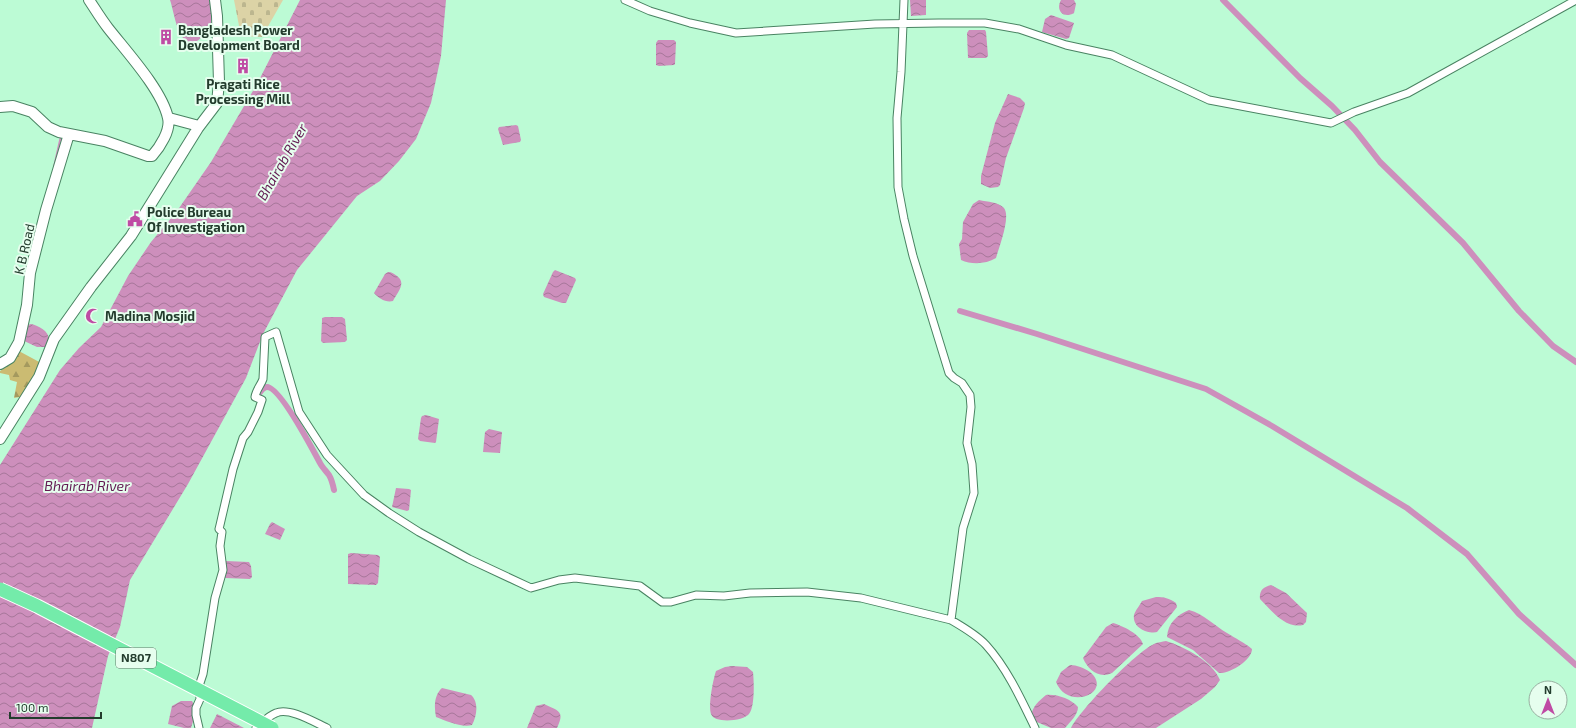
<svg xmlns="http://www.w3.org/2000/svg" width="1576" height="728" font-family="'Exo 2',sans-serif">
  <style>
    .forest { fill: url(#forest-firs) }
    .cemetery { fill: url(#cemetery-stones) }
    .water { fill: url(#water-waves) }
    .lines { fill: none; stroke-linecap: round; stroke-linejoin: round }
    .stream { stroke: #cd8fbc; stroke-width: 2 }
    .canal { stroke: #cd8fbc; stroke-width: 6 }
    .street-casing { stroke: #498362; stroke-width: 9 }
    .secondary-casing { stroke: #498362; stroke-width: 12 }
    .street { stroke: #fff; stroke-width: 7 }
    .secondary { stroke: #fff; stroke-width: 10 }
    .highway-bridge-casing { stroke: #fff; stroke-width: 15; stroke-linecap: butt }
    .highway-bridge { stroke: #74ebaa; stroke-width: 13 }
    .labels { text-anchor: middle; stroke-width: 4; stroke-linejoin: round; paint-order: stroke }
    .shield { fill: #e6feee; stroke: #5e7667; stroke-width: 1 }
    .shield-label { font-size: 12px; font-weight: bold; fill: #233c2d }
    .poi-label { font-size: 13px; font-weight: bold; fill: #233c2d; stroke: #e6feee; text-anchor: start }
    .street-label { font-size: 13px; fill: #233c2d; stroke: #e6feee }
    .water-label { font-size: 14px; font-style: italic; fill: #621952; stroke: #e6feee }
  </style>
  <defs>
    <pattern id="forest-firs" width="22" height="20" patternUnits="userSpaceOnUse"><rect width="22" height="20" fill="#cbbb72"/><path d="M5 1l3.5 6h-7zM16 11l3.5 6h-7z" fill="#a4995e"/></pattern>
    <pattern id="cemetery-stones" width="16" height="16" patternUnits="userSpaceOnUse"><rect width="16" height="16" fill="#dcd3a6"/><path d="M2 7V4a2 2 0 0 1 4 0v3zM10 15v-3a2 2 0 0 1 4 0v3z" fill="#bcb68f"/></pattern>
    <pattern id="water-waves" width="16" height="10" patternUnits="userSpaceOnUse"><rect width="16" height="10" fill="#cd8fbc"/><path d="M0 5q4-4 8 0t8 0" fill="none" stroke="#a67699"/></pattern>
  </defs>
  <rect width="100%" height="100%" fill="#bcfbd5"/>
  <path class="forest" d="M17,350L43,364L20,397L14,398L17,382L10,380L9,375L0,373V371L9,365Z"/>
  <path class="cemetery" d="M234,0H283L262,37L241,36Z"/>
  <path class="water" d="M170,0H211C212,18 215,30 197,41C194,44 189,44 186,41C176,32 174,12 170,0Z
    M300,0H446L441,56L431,103L416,139L399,161L380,181L357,196L297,270L263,334L246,378L188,484L130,580L120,627L108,656L92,728H0V465L60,370L79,348L101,327L128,276L151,242L177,211L211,162L257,84Z
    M910,0H926V15L911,16Z
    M1061,0H1074L1076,4L1074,13C1064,19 1055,11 1061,0Z
    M1051,15L1074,23L1069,38L1066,39L1042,32L1045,19Z
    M969,30H985L986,32L988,56L986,58H968L967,33Z
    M658,40H674L676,42L675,64L674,65L659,66L656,65V43Z
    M1008,94L1020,98L1025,103L1024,108L1006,158L1000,185L998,187L990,188L981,184V176L995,123Z
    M516,125L518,126L521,140L520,142L503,145L498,129L499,127Z
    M979,200C988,202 998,202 1004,208C1011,217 999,247 996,258C986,264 972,265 961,260L959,244L962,239L963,222L973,204Z
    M555,270L575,278L576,280L566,303H562L544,297L543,294L553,272Z
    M388,272C392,272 394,274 397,276C407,283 397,293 393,301C386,303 378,298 374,293L385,274Z
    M325,317H342L345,319L347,340L345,342L323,343L321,341L322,321V318Z
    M31,324C41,326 55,335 46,347H37L22,340L27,325Z
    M426,415L439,419L436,442L435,443L420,441L418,439L421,418L422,416Z
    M489,429L502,432L500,453L483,452L485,432Z
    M396,488L409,489L411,490L409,510L407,511L392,507Z
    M272,522L285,529L280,540L265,534L270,524Z
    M351,553L378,555L380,557L378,583L376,585L348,584V554Z
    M226,561L249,562L251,566L252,577L250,579L225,578L224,562Z
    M1271,585L1286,593L1307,613L1306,622L1303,625C1285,629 1271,610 1260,599C1259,591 1263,587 1271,585Z
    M1156,597C1164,597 1169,598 1176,603L1177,607L1157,632C1148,634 1132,628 1134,615C1135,611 1140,605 1142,601Z
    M1189,610C1204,614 1215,626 1227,633C1236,639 1244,642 1252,649C1252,660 1230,674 1219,673L1193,650L1167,637C1168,623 1177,615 1189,610Z
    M1113,623C1123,626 1140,634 1143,644L1112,673C1099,679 1088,670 1083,658L1106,627Z
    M1166,641C1185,647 1212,661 1220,680L1215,687L1201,699L1156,728H1071C1080,710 1136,652 1154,644C1158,642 1162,642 1166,641Z
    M1070,665C1077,665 1084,668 1090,672C1114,692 1068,712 1056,682L1061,672Z
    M732,666L747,667L753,672C754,681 755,707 749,714C744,721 714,724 711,714C708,705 713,680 716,671L725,667Z
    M442,688L471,695C479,702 477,716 472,725C462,728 446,721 436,717C434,707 434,695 442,688Z
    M1046,695C1057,694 1071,699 1078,707C1078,715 1070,722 1065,728H1051L1032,720C1029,709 1039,701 1046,695Z
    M181,701H192C197,709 194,719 191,728H184L168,724L172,706Z
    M544,704C559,711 565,711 557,728H527L536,706Z
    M217,714L244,728H210Z"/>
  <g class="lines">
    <path class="stream" d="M54,167L61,136"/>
    <path class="canal" d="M1223,0L1300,78L1332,106L1355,130L1380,162L1463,243L1519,311L1553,346L1576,362
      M960,311L1037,334L1206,389L1272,426L1407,508L1467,554L1519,614L1576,665
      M258,395C260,392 263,387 267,387C280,387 313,450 320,463C322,467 326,471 329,475C332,480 333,485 334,490"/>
    <g class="street-casing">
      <path id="street" d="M625,0L650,11L690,23L736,33L875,24L939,23H985L1019,29L1066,45L1112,55L1209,100L1331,123L1354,112L1408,93L1576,0
        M904,0L901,72L897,118L898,187L904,219L913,256L949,373L954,378L962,383L970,395L971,407L967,443L972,464L974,493L963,528L951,620
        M199,728L196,715V708L200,699L199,686L203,674L215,598L223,570L220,546L222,532L219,529L220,525L233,469L243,438L248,432L258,412L262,400L255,397C256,390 261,385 263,379L265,337L276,332L299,412L327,455L364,495L389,513L419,532L469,559L531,588L559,580L575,578L640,586L662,602H671L696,595L724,596L750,593L807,592L861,598L951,620C963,627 977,635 986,645C1007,668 1022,701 1035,728
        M256,728C262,723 268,716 276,713C289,707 314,722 327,728"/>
    </g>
    <g class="secondary-casing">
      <path id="secondary" d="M0,107L13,106L32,112L48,127L59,132L105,141L148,156H152C160,147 171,130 168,118C162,90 126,51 108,28C101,19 95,9 89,0
        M169,118L199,126
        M0,364L10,358L19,342L27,305L30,273L46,210L69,134
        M0,439L39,377L54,339L91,287L131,236L198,128L217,103L219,82L217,16L215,0"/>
    </g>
    <use href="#street" class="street"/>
    <use href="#secondary" class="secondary"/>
    <g class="highway-bridge-casing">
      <path id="highway-bridge" d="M0,589L37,606L272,728"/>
    </g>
    <use href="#highway-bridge" class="highway-bridge"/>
  </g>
  <defs>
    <g id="building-bare" transform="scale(1.2)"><path d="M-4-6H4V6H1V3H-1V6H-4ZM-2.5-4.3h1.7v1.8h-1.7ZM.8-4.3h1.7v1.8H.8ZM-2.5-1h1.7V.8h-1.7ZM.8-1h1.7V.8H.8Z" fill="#bf4ba4" stroke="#e6feee" stroke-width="2.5" paint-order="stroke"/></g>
    <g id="civic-bare" transform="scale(1.2)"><path d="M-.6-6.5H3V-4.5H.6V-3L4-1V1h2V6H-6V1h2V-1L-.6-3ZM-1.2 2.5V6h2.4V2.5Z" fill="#bf4ba4" stroke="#e6feee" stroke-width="2.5" paint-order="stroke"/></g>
    <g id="mosque-bare" transform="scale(1.2)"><path d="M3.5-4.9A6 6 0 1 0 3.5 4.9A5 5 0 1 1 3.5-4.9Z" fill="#bf4ba4" stroke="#e6feee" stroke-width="2.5" paint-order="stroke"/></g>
  </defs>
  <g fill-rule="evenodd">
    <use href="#building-bare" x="166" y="37"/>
    <use href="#building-bare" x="243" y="66"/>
    <use href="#civic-bare" x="135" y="219"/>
    <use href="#mosque-bare" x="93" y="316"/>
  </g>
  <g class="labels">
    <rect class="shield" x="116" y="648" width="40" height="20" rx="3"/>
    <g class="shield-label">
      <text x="136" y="662">N807</text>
    </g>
    <g class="poi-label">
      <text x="178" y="35">Bangladesh Power<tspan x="178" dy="15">Development Board</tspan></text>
      <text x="243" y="89" text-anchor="middle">Pragati Rice<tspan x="243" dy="15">Processing Mill</tspan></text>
      <text x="147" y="217">Police Bureau<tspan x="147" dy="15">Of Investigation</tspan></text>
      <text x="105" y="321">Madina Mosjid</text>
    </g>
    <g class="street-label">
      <text transform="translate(24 249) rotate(-77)" y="5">K B Road</text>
    </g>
    <g class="water-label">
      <text transform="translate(282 162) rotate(-60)" y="5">Bhairab River</text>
      <text x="87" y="491">Bhairab River</text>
    </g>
  </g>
  <g transform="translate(1548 700)"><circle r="19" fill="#e6feee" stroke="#98b0a1"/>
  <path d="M0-3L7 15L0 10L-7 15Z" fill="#bf4ba4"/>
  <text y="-6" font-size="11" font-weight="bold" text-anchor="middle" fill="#233c2d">N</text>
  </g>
  <path d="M10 712v6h91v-6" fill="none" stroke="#233c2d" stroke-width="2"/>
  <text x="16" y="712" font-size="12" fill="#233c2d" stroke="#e6feee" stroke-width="3" paint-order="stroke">100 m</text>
</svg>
